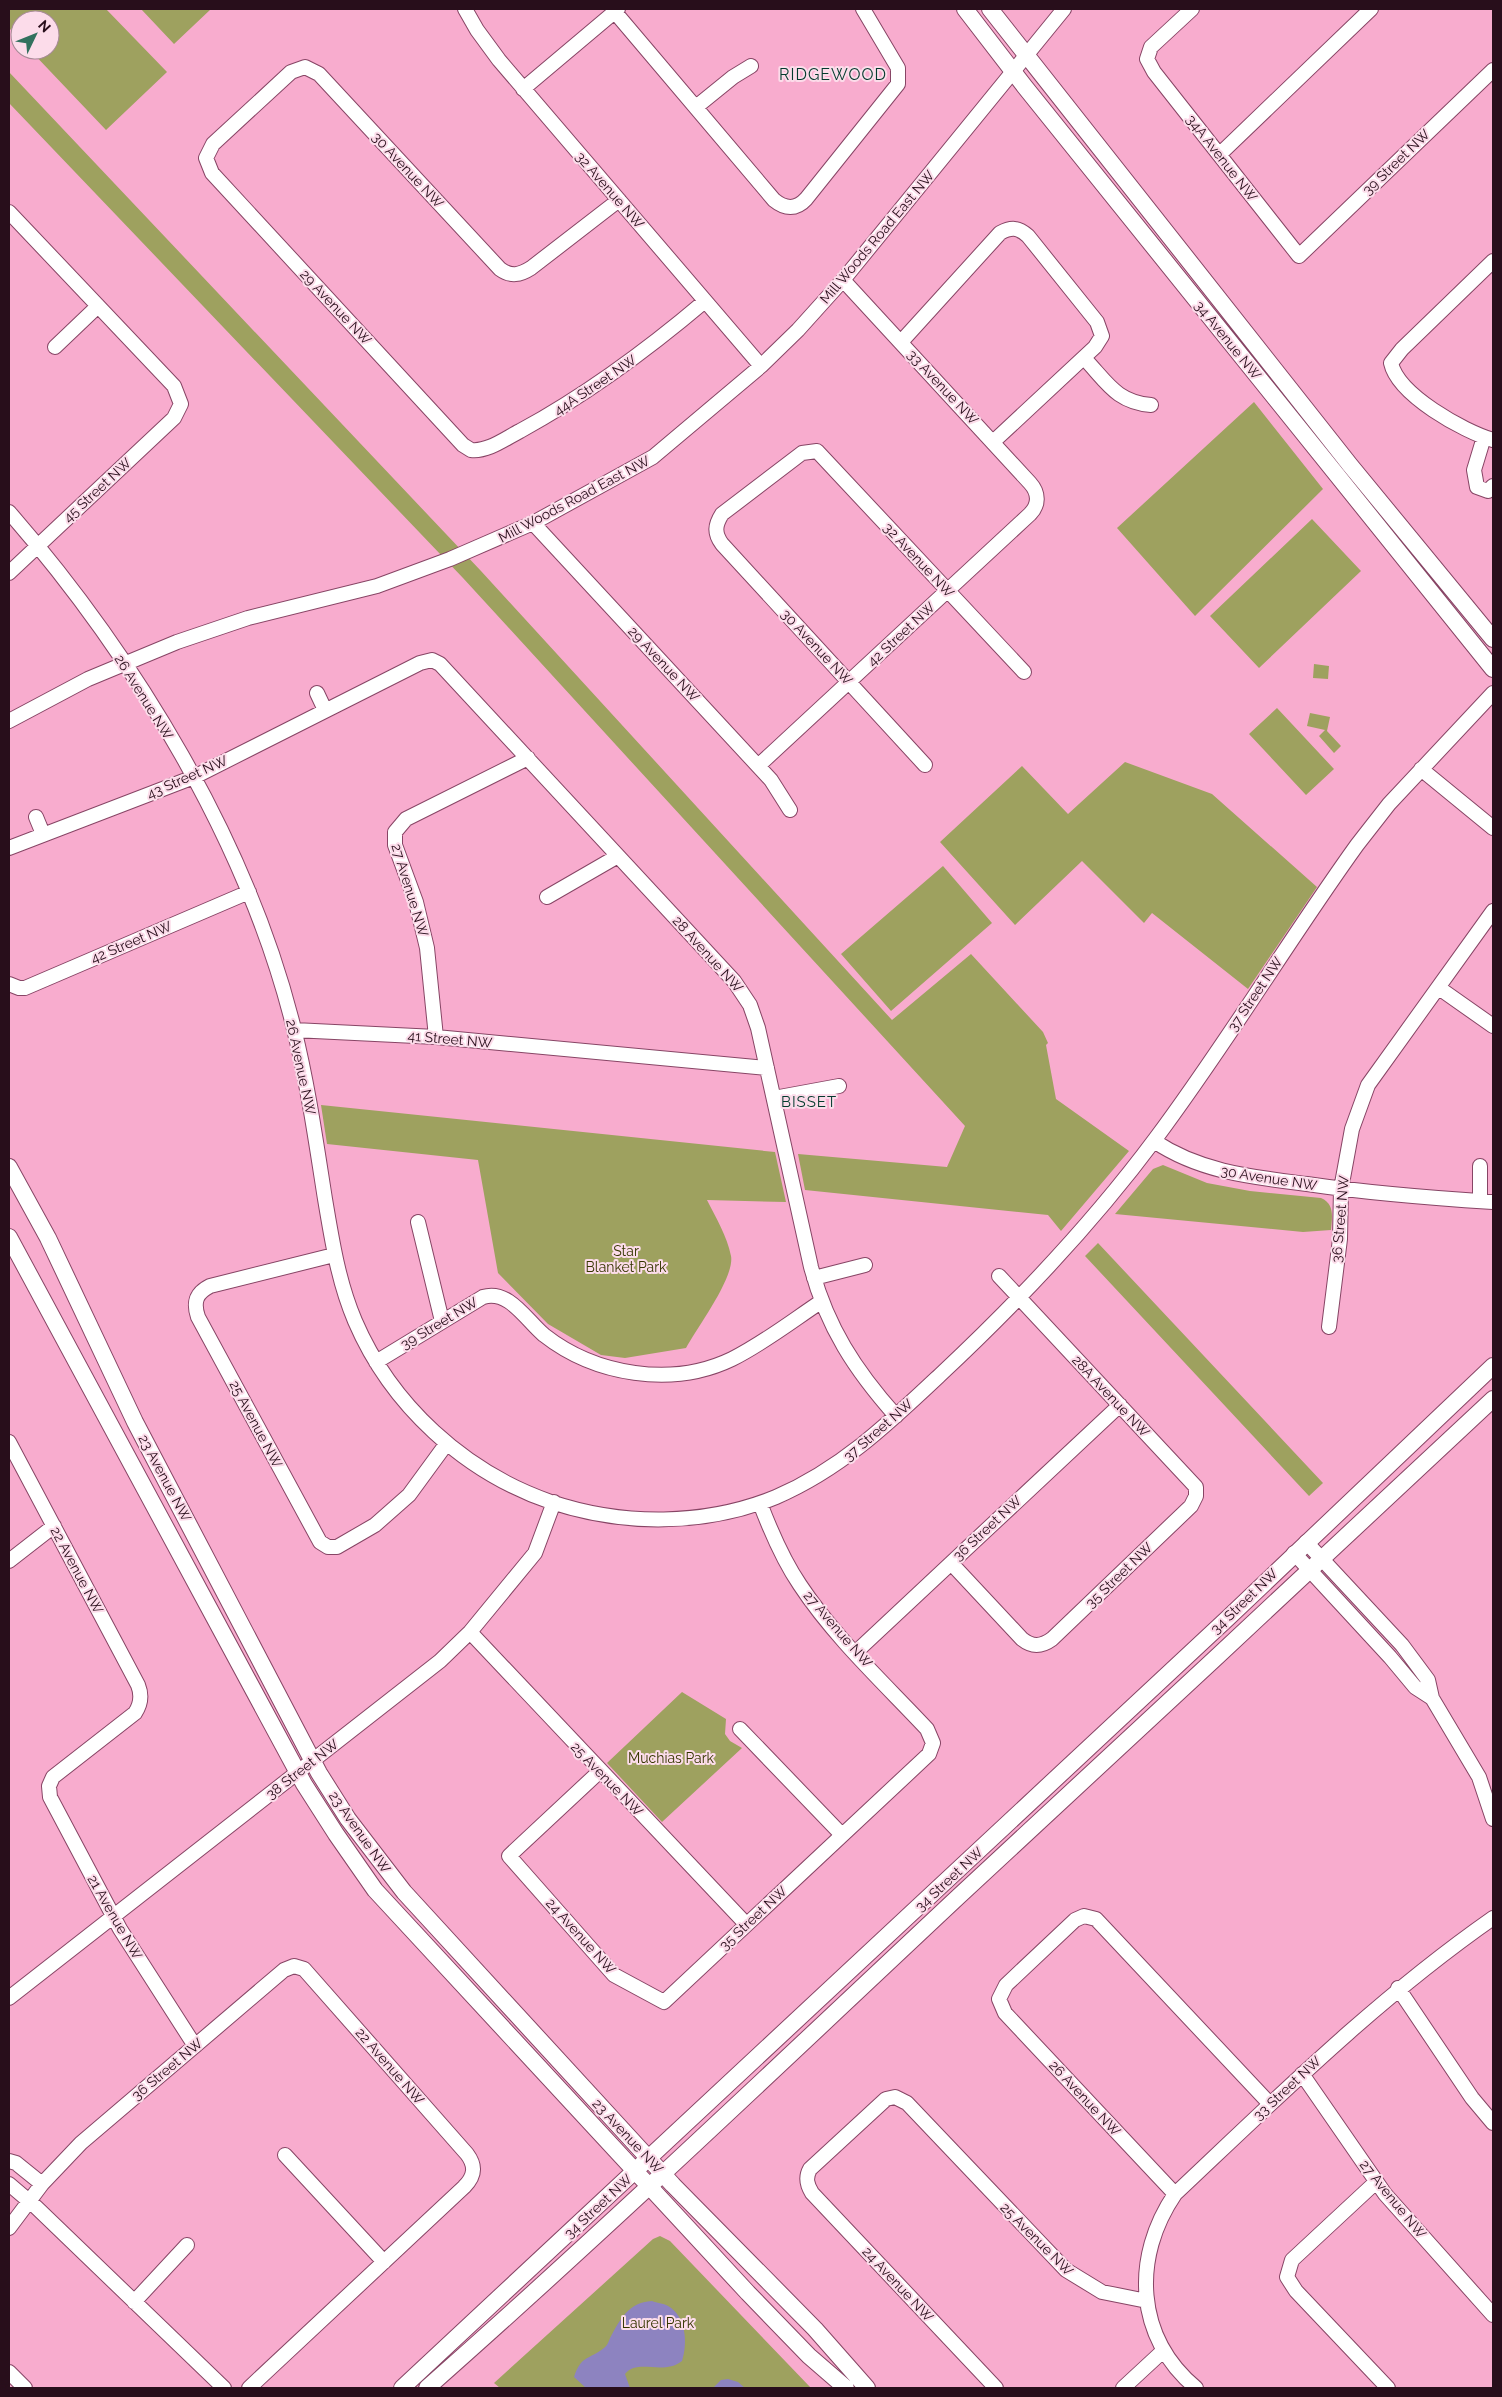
<svg xmlns="http://www.w3.org/2000/svg" width="1502" height="2397" font-family="Raleway,sans-serif">
  <style>
    .green { fill: #9ea15f }
    .water { fill: #8d83c0 }
    .lines { fill: none; stroke-linecap: round; stroke-linejoin: round }
    .minor-casing { stroke: #874565; stroke-width: 16 }
    .major-casing { stroke: #874565; stroke-width: 18 }
    .minor { stroke: #fff; stroke-width: 14 }
    .major { stroke: #fff; stroke-width: 16 }
    .labels { text-anchor: middle; stroke-width: 4; stroke-linejoin: round; paint-order: stroke }
    .street-label { font-size: 14px; fill: #280e1b; stroke: #fcdcea }
    .park-label { font-size: 14px; fill: #353600; stroke: #fcdcea }
    .neighbourhood-label { font-size: 15px; letter-spacing: 1px; fill: #033b2d; stroke: #fcdcea }
    .quarter-label { font-size: 16px; letter-spacing: 1px; fill: #033b2d; stroke: #fcdcea }
  </style>
  <rect width="100%" height="100%" fill="#f8acce"/>
  <path class="green" d="M9,9H106L167,72L106,130L30,50H50V20H20V39L9,28Z
    M141,9H211L174,44Z
    M9,72L481,571L892,1020L971,954L1043,1032L1048,1043L1046,1045L1056,1099L1129,1151L1061,1231L1048,1215L805,1190L798,1154L947,1167L965,1126L463,578L9,103Z
    M1254,402L1323,489L1195,616L1117,528Z
    M1312,519L1361,571L1259,668L1210,616Z
    M1314,664L1329,666L1328,679L1313,678Z
    M1277,708L1334,769L1306,795L1249,734Z
    M1310,713L1330,717L1327,731L1341,746L1334,753L1319,736L1325,730L1307,726Z
    M1125,762L1212,794L1317,887L1248,989L1152,913L1144,923L1082,861L1015,925L940,842L1022,766L1068,814Z
    M943,866L992,923L891,1011L841,954Z
    M321,1105L775,1152L786,1202L707,1200C716,1218 727,1236 731,1256C735,1277 697,1328 686,1348L625,1358L601,1355L548,1324L498,1273L478,1160L327,1144Z
    M1163,1165L1207,1183L1250,1191L1321,1198C1335,1204 1332,1217 1331,1230L1303,1232L1115,1214L1153,1169Z
    M1098,1243L1323,1483L1309,1496L1085,1256Z
    M682,1692L726,1719L725,1734L730,1741L742,1748L662,1822L607,1763Z
    M660,2236L670,2241L811,2388H500L494,2383L653,2239Z"/>
  <path class="water" d="M652,2301C657,2303 663,2303 668,2306C686,2316 688,2343 682,2361C663,2376 638,2358 625,2374L630,2388H586L574,2377C581,2355 589,2360 604,2348C607,2346 609,2341 610,2338C620,2320 628,2302 652,2301Z
    M728,2379L738,2382L745,2388H713L721,2380Z"/>
  <g class="lines">
    <g class="minor-casing">
      <path id="minor" d="M465,9L477,30L499,60L761,366
        M1192,9L1151,47L1147,59L1154,72L1299,256L1493,70
        M614,11L774,200C785,209 796,210 806,199L898,84V68L863,9
        M523,89L618,9
        M696,107L733,77L751,66
        M1220,154L1371,9
        M619,200L531,268C520,275 511,277 500,269L319,74L305,67L291,72L213,144L206,158L212,173L463,445L471,450C488,452 506,438 520,431C588,394 646,351 705,301
        M9,212L174,386L181,404L174,418L9,573
        M1493,261L1402,349L1391,363C1398,395 1463,431 1493,440
        M901,342L1000,233C1011,227 1018,227 1028,236L1097,322L1102,336L1095,347L993,442
        M55,347L98,306
        M1084,358C1107,382 1116,402 1151,405
        M1484,437L1474,470L1477,487L1488,491L1493,486
        M9,512C135,657 248,842 294,1029C308,1085 316,1142 325,1199C332,1240 338,1281 355,1321C391,1405 464,1472 551,1502C623,1526 705,1526 776,1497C841,1469 889,1423 940,1375C1018,1302 1092,1224 1156,1138C1227,1043 1288,941 1357,845L1389,804L1493,693
        M533,523L771,780L790,810
        M317,693L325,710
        M9,721L88,679L177,642L248,618L377,586L450,559L533,523L653,457L761,366L798,330L843,280L1064,9
        M925,765L722,544C714,533 715,525 722,514L802,453L817,451L1024,672
        M758,766L1030,514C1039,505 1039,493 1030,483L843,280
        M1421,769L1493,828
        M36,817L43,834
        M9,848L194,777L420,663L432,660L440,664L734,981L750,1005L758,1028L811,1267C827,1327 855,1370 896,1416
        M547,897L618,856
        M9,984L19,988H25L249,892
        M1439,988L1493,1026
        M294,1030L436,1037L767,1068
        M436,1037L427,948L416,902L395,845V832L406,819L528,758
        M774,1098L839,1086
        M1154,1141C1200,1172 1252,1177 1307,1184C1368,1193 1431,1198 1493,1202
        M1480,1201V1166
        M418,1222L442,1321
        M334,1255L210,1286C196,1293 193,1302 198,1317L320,1542L328,1547H337L375,1525L409,1495L447,1443
        M814,1278L865,1265
        M1329,1327L1340,1239L1341,1189L1352,1129L1368,1085L1493,911
        M376,1362L483,1297C509,1289 526,1320 544,1335C595,1375 672,1388 732,1359C764,1343 792,1321 822,1301
        M9,1442L138,1685C142,1695 141,1704 135,1713L53,1777L49,1786L50,1797L120,1929L195,2046
        M1306,1542L1402,1645L1428,1680L1432,1698L1479,1777L1493,1819
        M1294,1553L1390,1657L1415,1687L1432,1698
        M9,1561L54,1526
        M951,1563L1022,1639C1032,1647 1041,1647 1052,1639L1191,1506L1196,1496V1487L999,1276
        M470,1632L746,1924
        M856,1652L1120,1405
        M740,1729L842,1835
        M600,1771L509,1856L614,1975L664,2002L929,1754L933,1743L927,1729C884,1683 835,1638 800,1585C783,1560 771,1532 760,1503
        M1398,1988L1472,2098L1493,2123
        M9,1998L440,1661L470,1632L535,1553L554,1502
        M1302,2074L1385,2194L1493,2315
        M285,2155L384,2262
        M9,2161L16,2163L42,2184
        M1376,2182L1292,2260L1287,2277L1296,2291L1388,2388
        M9,2184L36,2207L224,2388
        M1175,2194L1005,2013L999,1999L1006,1985L1075,1920L1084,1916L1096,1919L1270,2104
        M9,2228L42,2184L81,2143L284,1970L294,1966L304,1969L467,2154C476,2166 475,2176 464,2187L249,2388
        M134,2302L187,2245
        M9,2372L25,2388
        M996,2388L812,2193C807,2185 805,2178 810,2169L886,2099L895,2097L907,2103L1066,2270L1102,2292L1147,2301
        M1123,2388L1163,2351
        M1196,2388C1135,2337 1132,2257 1175,2194C1278,2097 1377,1999 1493,1918"/>
    </g>
    <g class="major-casing">
      <path id="major" d="M965,9L1025,87L1493,669
        M990,9L1350,465L1493,639
        M9,1167L48,1238L135,1422L319,1773L348,1819L404,1892L673,2185L815,2329L867,2388
        M9,1237L304,1784L336,1834L375,1890L748,2293L809,2356L846,2388
        M402,2388L1229,1617L1493,1366
        M427,2388C608,2228 782,2062 958,1897C1136,1731 1316,1566 1493,1399"/>
    </g>
    <use href="#minor" class="minor"/>
    <use href="#major" class="major"/>
  </g>
  <g class="labels">
    <g class="street-label">
      <text transform="translate(1222 158) rotate(52)" y="5">34A Avenue NW</text>
      <text transform="translate(1396 162) rotate(-44)" y="5">39 Street NW</text>
      <text transform="translate(408 170) rotate(47)" y="5">30 Avenue NW</text>
      <text transform="translate(610 190) rotate(49)" y="5">32 Avenue NW</text>
      <text transform="translate(877 237) rotate(-50)" y="5">Mill Woods Road East NW</text>
      <text transform="translate(336 307) rotate(47)" y="5">29 Avenue NW</text>
      <text transform="translate(1228 340) rotate(51)" y="5">34 Avenue NW</text>
      <text transform="translate(595 385) rotate(-34)" y="5">44A Street NW</text>
      <text transform="translate(943 387) rotate(47)" y="5">33 Avenue NW</text>
      <text transform="translate(97 490) rotate(-43)" y="5">45 Street NW</text>
      <text transform="translate(574 499) rotate(-28)" y="5">Mill Woods Road East NW</text>
      <text transform="translate(919 560) rotate(47)" y="5">32 Avenue NW</text>
      <text transform="translate(901 634) rotate(-43)" y="5">42 Street NW</text>
      <text transform="translate(817 647) rotate(47)" y="5">30 Avenue NW</text>
      <text transform="translate(664 664) rotate(47)" y="5">29 Avenue NW</text>
      <text transform="translate(144 697) rotate(58)" y="5">26 Avenue NW</text>
      <text transform="translate(187 777) rotate(-24)" y="5">43 Street NW</text>
      <text transform="translate(410 890) rotate(73)" y="5">27 Avenue NW</text>
      <text transform="translate(131 942) rotate(-23)" y="5">42 Street NW</text>
      <text transform="translate(708 954) rotate(48)" y="5">28 Avenue NW</text>
      <text transform="translate(1255 994) rotate(-56)" y="5">37 Street NW</text>
      <text transform="translate(450 1039) rotate(5)" y="5">41 Street NW</text>
      <text transform="translate(301 1067) rotate(78)" y="5">26 Avenue NW</text>
      <text transform="translate(1269 1178) rotate(9)" y="5">30 Avenue NW</text>
      <text transform="translate(1340 1219) rotate(-85)" y="5">36 Street NW</text>
      <text transform="translate(439 1323) rotate(-31)" y="5">39 Street NW</text>
      <text transform="translate(1111 1396) rotate(47)" y="5">28A Avenue NW</text>
      <text transform="translate(256 1424) rotate(62)" y="5">25 Avenue NW</text>
      <text transform="translate(878 1430) rotate(-41)" y="5">37 Street NW</text>
      <text transform="translate(165 1478) rotate(62)" y="5">23 Avenue NW</text>
      <text transform="translate(987 1528) rotate(-43)" y="5">36 Street NW</text>
      <text transform="translate(77 1570) rotate(62)" y="5">22 Avenue NW</text>
      <text transform="translate(1119 1575) rotate(-44)" y="5">35 Street NW</text>
      <text transform="translate(1244 1601) rotate(-44)" y="5">34 Street NW</text>
      <text transform="translate(838 1629) rotate(49)" y="5">27 Avenue NW</text>
      <text transform="translate(302 1769) rotate(-38)" y="5">38 Street NW</text>
      <text transform="translate(607 1779) rotate(46)" y="5">25 Avenue NW</text>
      <text transform="translate(360 1832) rotate(55)" y="5">23 Avenue NW</text>
      <text transform="translate(949 1879) rotate(-43)" y="5">34 Street NW</text>
      <text transform="translate(115 1917) rotate(60)" y="5">21 Avenue NW</text>
      <text transform="translate(753 1918) rotate(-43)" y="5">35 Street NW</text>
      <text transform="translate(581 1936) rotate(48)" y="5">24 Avenue NW</text>
      <text transform="translate(390 2066) rotate(49)" y="5">22 Avenue NW</text>
      <text transform="translate(167 2069) rotate(-40)" y="5">36 Street NW</text>
      <text transform="translate(1287 2088) rotate(-43)" y="5">33 Street NW</text>
      <text transform="translate(1085 2098) rotate(47)" y="5">26 Avenue NW</text>
      <text transform="translate(628 2136) rotate(47)" y="5">23 Avenue NW</text>
      <text transform="translate(1393 2199) rotate(51)" y="5">27 Avenue NW</text>
      <text transform="translate(598 2206) rotate(-43)" y="5">34 Street NW</text>
      <text transform="translate(1037 2239) rotate(45)" y="5">25 Avenue NW</text>
      <text transform="translate(898 2284) rotate(47)" y="5">24 Avenue NW</text>
    </g>
    <g class="park-label">
      <text x="626" y="1256">Star<tspan x="626" dy="16">Blanket Park</tspan></text>
      <text x="671" y="1763">Muchias Park</text>
      <text x="658" y="2328">Laurel Park</text>
    </g>
    <g class="neighbourhood-label">
      <text x="809" y="1107">BISSET</text>
    </g>
    <g class="quarter-label">
      <text x="833" y="80">RIDGEWOOD</text>
    </g>
  </g>
  <rect width="1502" height="2397" fill="none" stroke="#280e1b" stroke-width="20"/>
  <g transform="translate(35 35) rotate(47)"><circle r="24" fill="#fcdcea" stroke="#a78a97"/>
  <path d="M0-4L9 19L0 12L-9 19Z" fill="#32715e"/>
  <text y="-8" font-size="14" font-weight="bold" text-anchor="middle" fill="#280e1b">N</text>
  </g>
</svg>
